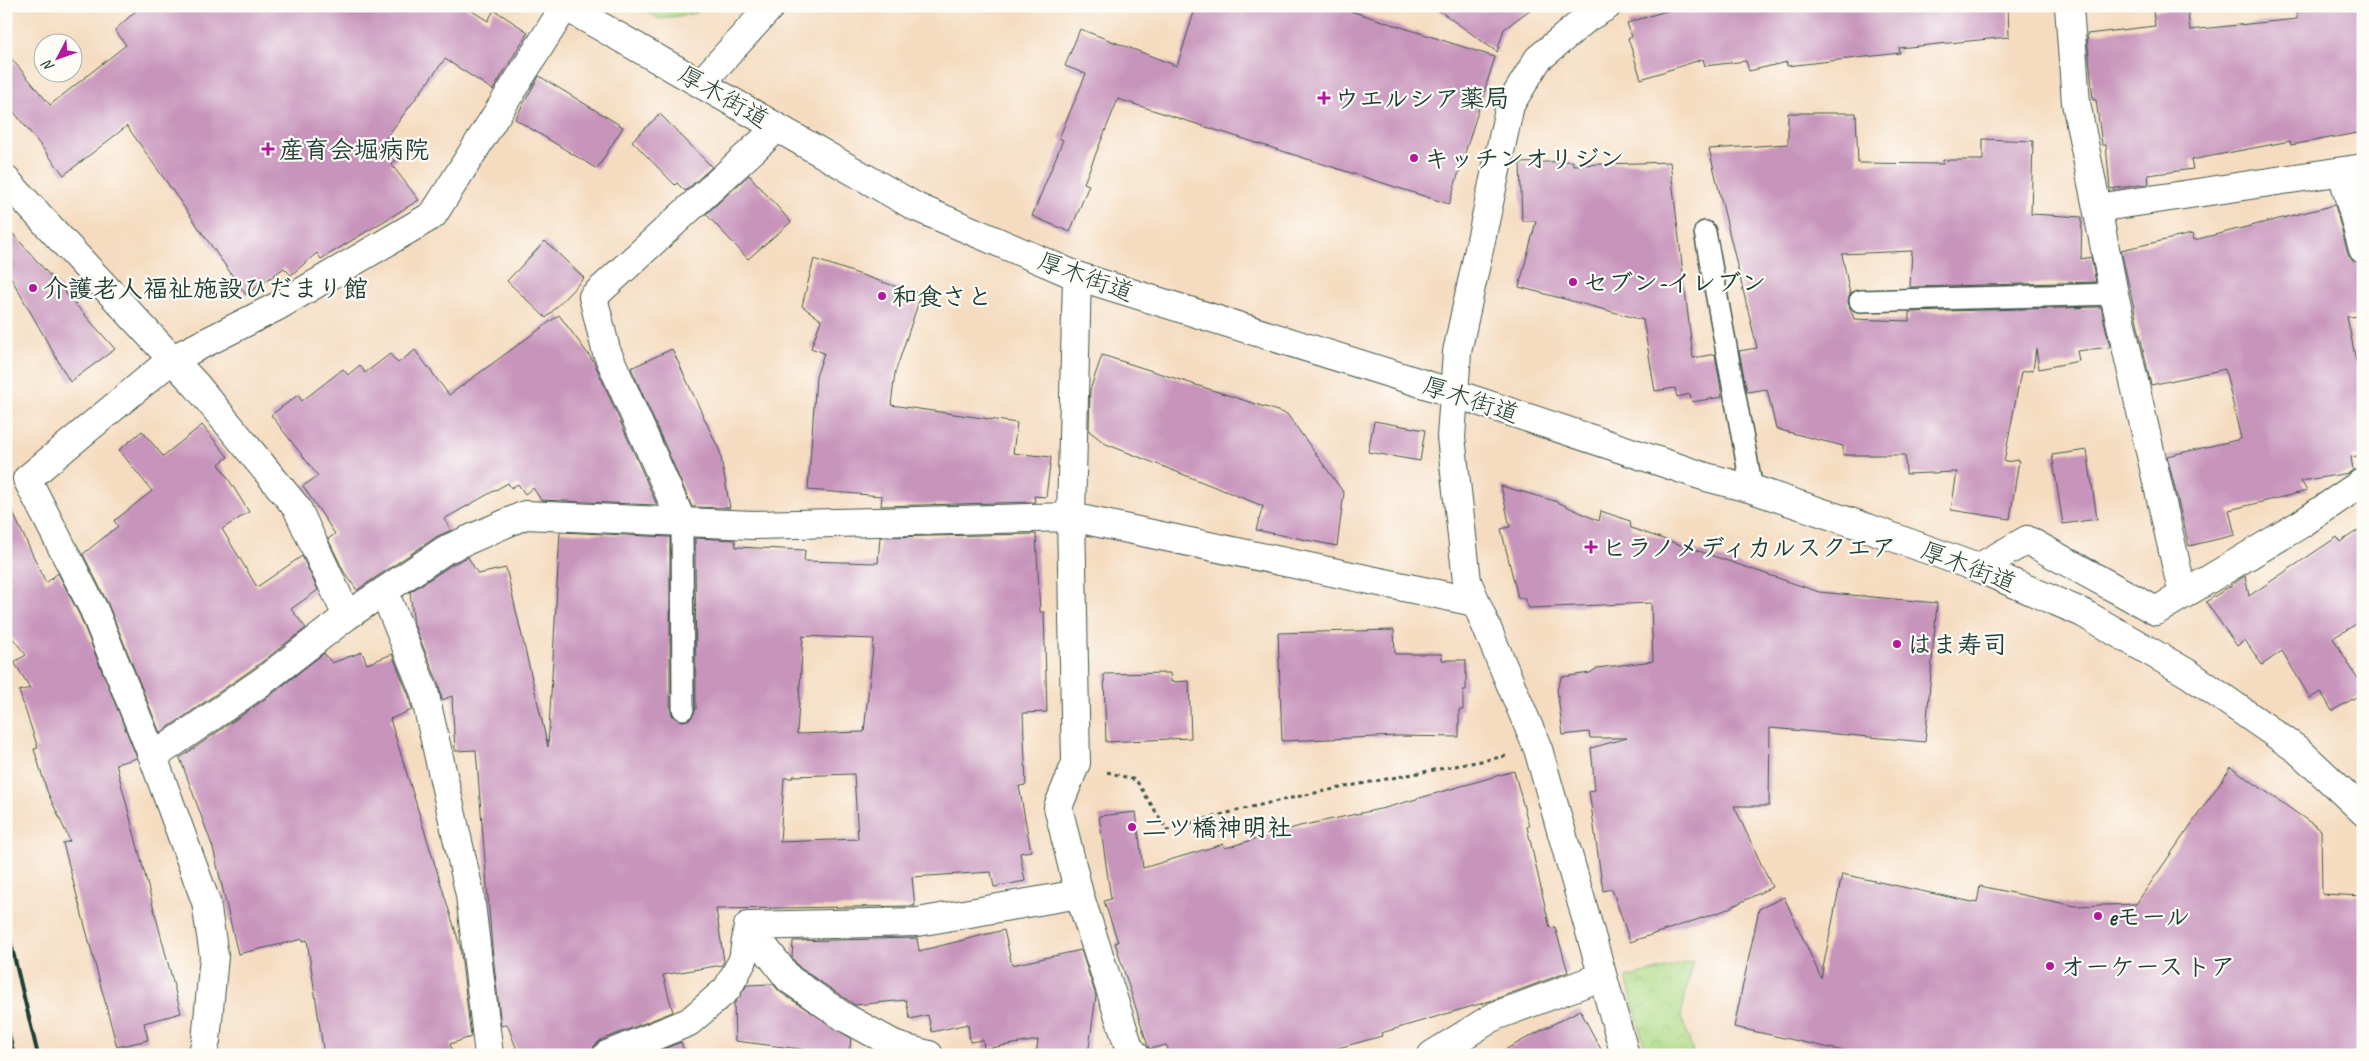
<svg xmlns="http://www.w3.org/2000/svg" width="2369" height="1061" font-family="Caveat,'Klee One',sans-serif">
  <style>
    .grass { fill: #aedb87; stroke: #668c5e }
    .park { fill: url(#park-crowns); stroke: #668c5e }
    .building { fill: #c794bc; fill-rule: evenodd }
    .lines { fill: none; stroke-linecap: round; stroke-linejoin: round }
    .service-casing { stroke: #3f5549; stroke-width: 24 }
    .minor-casing { stroke: #3f5549; stroke-width: 30 }
    .tertiary-casing { stroke: #3f5549; stroke-width: 30 }
    .primary-casing { stroke: #3f5549; stroke-width: 30 }
    .path { stroke: #3f5549; stroke-width: 3; stroke-dasharray: 4 4; stroke-linecap: butt }
    .service { stroke: #fff; stroke-width: 21 }
    .minor { stroke: #fff; stroke-width: 28 }
    .tertiary { stroke: #fff; stroke-width: 28 }
    .primary { stroke: #fff; stroke-width: 28 }
    .rail { stroke: #1f3d34; stroke-width: 4 }
    .poi-dot { fill: #b5179e; stroke: #fdfcf7; stroke-width: 2 }
    .labels { text-anchor: middle; stroke-width: 4.5; stroke-linejoin: round; paint-order: stroke }
    .street-label { font-size: 25px; fill: #1f3d34; stroke: #fdfcf7 }
    .poi-label { font-size: 25px; font-weight: bold; fill: #1f3d34; stroke: #fdfcf7; text-anchor: start }
  </style>
  <defs>
    <pattern id="park-crowns" width="20" height="18" patternUnits="userSpaceOnUse" patternTransform="scale(1.25)"><rect width="20" height="18" fill="#aedb87"/><path d="M2 6a3 3 0 1 1 6 0M12 15a3 3 0 1 1 6 0" fill="none" stroke="#95bd75"/></pattern>
  </defs>
  <rect width="100%" height="100%" fill="#fdfcf7"/>
  <filter id="ink" filterUnits="userSpaceOnUse"><feTurbulence type="fractalNoise" baseFrequency=".02" numOctaves="2"/><feDisplacementMap in="SourceGraphic" scale="10" xChannelSelector="R" yChannelSelector="G"/><feConvolveMatrix kernelMatrix="1 2 1 2 8 2 1 2 1" color-interpolation-filters="sRGB"/></filter>
  <filter id="wash" filterUnits="userSpaceOnUse"><feTurbulence type="fractalNoise" baseFrequency=".0096" numOctaves="4" result="noise"/><feDisplacementMap in="SourceGraphic" scale="20" xChannelSelector="R" yChannelSelector="G"/><feGaussianBlur stdDeviation="1.12" result="paint"/><feColorMatrix in="noise" values="0 0 0 0 0 0 0 0 0 0 0 0 0 0 0 0 0 1.4 0 .05"/><feComposite in="paint" operator="in"/></filter>
  <g filter="url(#wash)">
    <rect width="100%" height="100%" fill="#f5dcc0"/>
    <path class="grass" d="M638,6H702L696,13L659,19Z"/>
    <path class="park" d="M1693,961L1681,1016L1694,1055H1647L1626,978Z"/>
    <g id="blocks">
      <path class="building" d="M141,6H464L488,21L494,10L528,32L493,90L445,59L384,141L399,158L391,164L419,200L321,259L317,253L291,275L284,268L246,295L127,126L64,175L6,102V52L50,105L126,45L115,30Z
        M1196,6H1335L1495,57L1449,204L1118,99L1084,183L1089,185L1070,232L1032,216L1063,140L1059,138L1086,74L1065,66L1080,29L1177,66Z
        M1433,6H1535L1504,29L1497,52Z
        M1682,6H2008L2009,37L1899,48L1900,53L1787,66V62L1749,71L1746,61L1705,66L1703,59L1641,79L1628,38L1632,37L1627,23Z
        M2296,6H2363V132L2291,145L2290,141L2191,160L2193,169L2148,175L2149,184L2110,189L2106,145H2102L2096,100H2093L2087,34L2155,26L2153,11L2187,7L2190,30L2297,19Z
        M539,76L623,127L597,169L515,119Z
        M1788,113H1856L1858,163L1943,164V160H1983V139L2033,141L2031,214L2082,217L2081,259L2091,257L2096,282L1910,287L1912,251L1842,254L1850,294L1848,302L1854,319L1909,321V312L2101,307L2110,347L2077,351L2079,361L2039,369L2036,349L2033,370L2021,372L2004,462L2019,460L2010,519L1951,510L1957,472L1906,474L1905,455H1843V446L1776,429L1767,389L1747,392L1739,351L1757,348L1709,149L1788,144Z
        M660,114L712,167L685,191L677,183L675,185L632,141Z
        M1573,161V165L1670,162L1693,358L1715,354L1722,397L1692,402L1690,394L1677,397L1675,388L1655,391L1643,320L1519,287L1536,221H1522L1520,163Z
        M749,175L791,222L748,259L706,214Z
        M2335,205L2348,254L2352,260L2363,264V316L2347,317L2363,395V455L2351,457L2353,470L2349,473L2301,481L2307,491L2229,510L2235,535L2189,546L2167,456L2241,439L2225,369L2151,385L2121,250L2192,234L2194,240Z
        M6,226L115,349L70,382L6,269Z
        M545,241L584,278L546,318L507,281Z
        M814,259L921,295L895,373L891,405L1017,423L1013,453L1051,457L1046,497L1034,496L1035,502L881,506L882,496L808,490L816,377L824,353L811,348L821,320L802,306Z
        M559,315L594,362L657,505L541,500L533,488L525,494L518,484L511,488L508,483L444,519L451,530L436,537L357,590L344,572L328,539L335,534L303,486L318,476L271,415L298,395L302,401L343,369L348,375L360,365L365,373L390,354L398,363L415,350L449,395Z
        M672,349L720,452L730,508L692,507L631,368Z
        M1102,355L1287,414L1344,493L1337,546L1256,530L1263,506L1106,444L1089,431L1090,390Z
        M1374,421L1425,430L1420,461L1368,452Z
        M202,425L228,457L219,464L249,512L222,529L257,587L302,556L318,590L291,609L306,628L254,668L160,733L108,604L83,554L118,526L114,521L152,491L119,450L142,431L163,456Z
        M2087,450L2097,519L2063,524L2052,455Z
        M1501,486L1555,501L1599,521L1601,511L1630,521L1631,528L1819,592L1937,603L1925,742L1770,728L1769,806H1734L1772,887L1723,911L1630,942L1612,889L1603,891L1589,791L1595,790L1591,748L1627,738H1590L1589,732L1563,735L1557,689L1562,677L1590,673L1597,668L1653,661L1651,603L1529,608L1524,598H1518L1501,529L1510,527Z
        M6,498L46,583L58,573L80,616L137,758L116,764L181,1013L144,1023L148,1040L117,1047L63,843L70,841L47,791L34,749L38,748L19,691L30,688L14,662L26,655L6,630Z
        M2363,527V620L2333,638L2363,687V693L2332,711L2321,692L2310,698L2282,651L2262,665L2245,640L2237,646L2206,602L2245,576L2249,596L2337,537L2340,542Z
        M560,532L670,537V709L673,716L683,721L690,719L696,709L695,538L735,540L736,547L805,550L804,561L878,563L880,537L1036,534L1040,612H1044L1047,712L1023,713L1026,785L1019,786L1031,851L1020,853L1025,881L994,887L991,872L912,877L915,906L716,909L724,961L722,965L663,975L673,1012L601,1040L594,1046L592,1055H519L507,1024L501,1026L492,947L476,750L455,751L452,696L442,700L439,685L414,625L410,592L453,564L468,557L478,574L506,568L548,747ZM803,636L874,639L864,732L797,734ZM854,774L858,839L780,842L784,778H793V776Z
        M1394,630L1395,654H1442V660H1466V690H1463V710H1459V737L1398,736L1282,741L1278,633Z
        M362,652L367,664L392,654L409,696L412,710L390,719L460,946L471,1037L450,1044L454,1055H324L307,940L303,941V939L238,954L213,848L180,758L272,694L324,653L332,663Z
        M1170,673L1171,682L1189,681L1191,738L1106,742L1104,674Z
        M2231,767L2321,830L2322,894L2363,896V1055H1862L1734,1027L1759,909L1784,897L1821,978L1842,874L1977,903L1980,886L2075,906L2136,904Z
        M1514,771L1529,826L1527,827L1550,928L1555,927L1568,972L1490,1001L1381,1033L1382,1036L1313,1055H1171L1166,1045L1149,1049L1115,943L1118,942L1104,901L1111,899L1099,816L1136,812L1143,868L1223,844L1225,848L1300,826L1385,808Z
        M1004,930L1012,965L1081,950L1096,996L1088,1055H1036L1038,1040L984,1049L983,1040L970,1042L968,1024L932,1032L928,1015L910,1019L906,1000L855,1005L800,968L792,958L793,941L917,938L919,951Z
        M773,984L780,992L851,1038L849,1055L735,1041L734,1004L747,985Z
        M1580,1010L1604,1055H1495Z
        M681,1042L685,1055H649Z"/>
    </g>
  </g>
  <g filter="url(#ink)">
    <use href="#blocks" fill-opacity="0" stroke="#3f5549" stroke-width="1"/>
    <g class="lines">
      <g class="service-casing">
        <path id="service" d="M1705,232L1752,489
          M1860,301L2114,294
          M682,522L683,709"/>
      </g>
      <g class="minor-casing">
        <path id="minor" d="M1607,6L1587,18L1538,59L1510,105L1457,352L1451,437L1467,581L1538,749L1625,1055
          M2069,6L2076,103L2097,208L2363,168
          M2342,172L2363,249
          M6,180L197,386L297,508L347,616
          M2097,208L2114,294L2183,595
          M1077,276L1071,517L1076,763L1058,807L1079,894L1129,1047L1135,1055
          M682,522L606,350L593,297L777,128
          M1978,568L2027,540L2156,611L2301,524L2363,482
          M384,591L424,691L470,895L489,1055
          M153,757L263,681L347,616L445,550L525,515L753,525L1071,517L1475,602
          M748,926L918,922L1079,894
          M202,1055L206,1041L214,956L206,902L153,757L94,610L27,479L171,360L278,306L433,215L565,6
          M607,1055L689,1022L727,989L743,960L748,926L789,979L844,1017L899,1047L929,1055
          M1432,1055L1495,1016L1601,977"/>
      </g>
      <g class="tertiary-casing">
        <path id="tertiary" d="M701,83L771,6"/>
      </g>
      <g class="primary-casing">
        <path id="primary" d="M565,6L916,207L1077,276L1453,393L1706,477L1752,489L1868,528L1978,568L2083,613L2189,674L2298,750L2363,811"/>
      </g>
      <path class="path" d="M1107,772L1136,780L1167,830C1277,796 1393,779 1506,756"/>
      <use href="#service" class="service"/>
      <use href="#minor" class="minor"/>
      <use href="#tertiary" class="tertiary"/>
      <use href="#primary" class="primary"/>
      <path class="rail" d="M6,923L38,1055
        M6,1022L14,1055"/>
    </g>
  </g>
  <g class="poi-dot">
    <path d="M1321.5 90.5h5v5h5v5h-5v5h-5v-5h-5v-5h5z"/>
    <path d="M265.5 141.5h5v5h5v5h-5v5h-5v-5h-5v-5h5z"/>
    <circle cx="1414" cy="158" r="5"/>
    <circle cx="1573" cy="282" r="5"/>
    <circle cx="33" cy="288" r="5"/>
    <circle cx="882" cy="296" r="5"/>
    <path d="M1588.5 539.5h5v5h5v5h-5v5h-5v-5h-5v-5h5z"/>
    <circle cx="1897" cy="644" r="5"/>
    <circle cx="1132" cy="827" r="5"/>
    <circle cx="2098" cy="916" r="5"/>
    <circle cx="2050" cy="966" r="5"/>
  </g>
  <g class="labels">
    <g class="street-label">
      <text transform="translate(724 96) rotate(30)" y="9">厚木街道</text>
      <text transform="translate(1086 276) rotate(20)" y="9">厚木街道</text>
      <text transform="translate(1471 399) rotate(18)" y="9">厚木街道</text>
      <text transform="translate(1969 566) rotate(21)" y="9">厚木街道</text>
    </g>
    <g class="poi-label">
      <text x="1334" y="107">ウエルシア薬局</text>
      <text x="279" y="158">産育会堀病院</text>
      <text x="1424" y="167">キッチンオリジン</text>
      <text x="1583" y="291">セブン-イレブン</text>
      <text x="43" y="297">介護老人福祉施設ひだまり館</text>
      <text x="892" y="305">和食さと</text>
      <text x="1602" y="556">ヒラノメディカルスクエア</text>
      <text x="1907" y="653">はま寿司</text>
      <text x="1142" y="836">二ツ橋神明社</text>
      <text x="2108" y="925">eモール</text>
      <text x="2060" y="975">オーケーストア</text>
    </g>
  </g>
  <rect width="2369" height="1061" fill="none" stroke="#fdfcf7" stroke-width="25"/>
  <g transform="translate(58 58) rotate(229)"><circle r="24" fill="#fdfcf7" stroke="#a4b0a9"/>
  <path d="M0-4L9 19L0 12L-9 19Z" fill="#b5179e"/>
  <text y="-8" font-size="14" font-weight="bold" text-anchor="middle" fill="#1f3d34">N</text>
  </g>
</svg>
